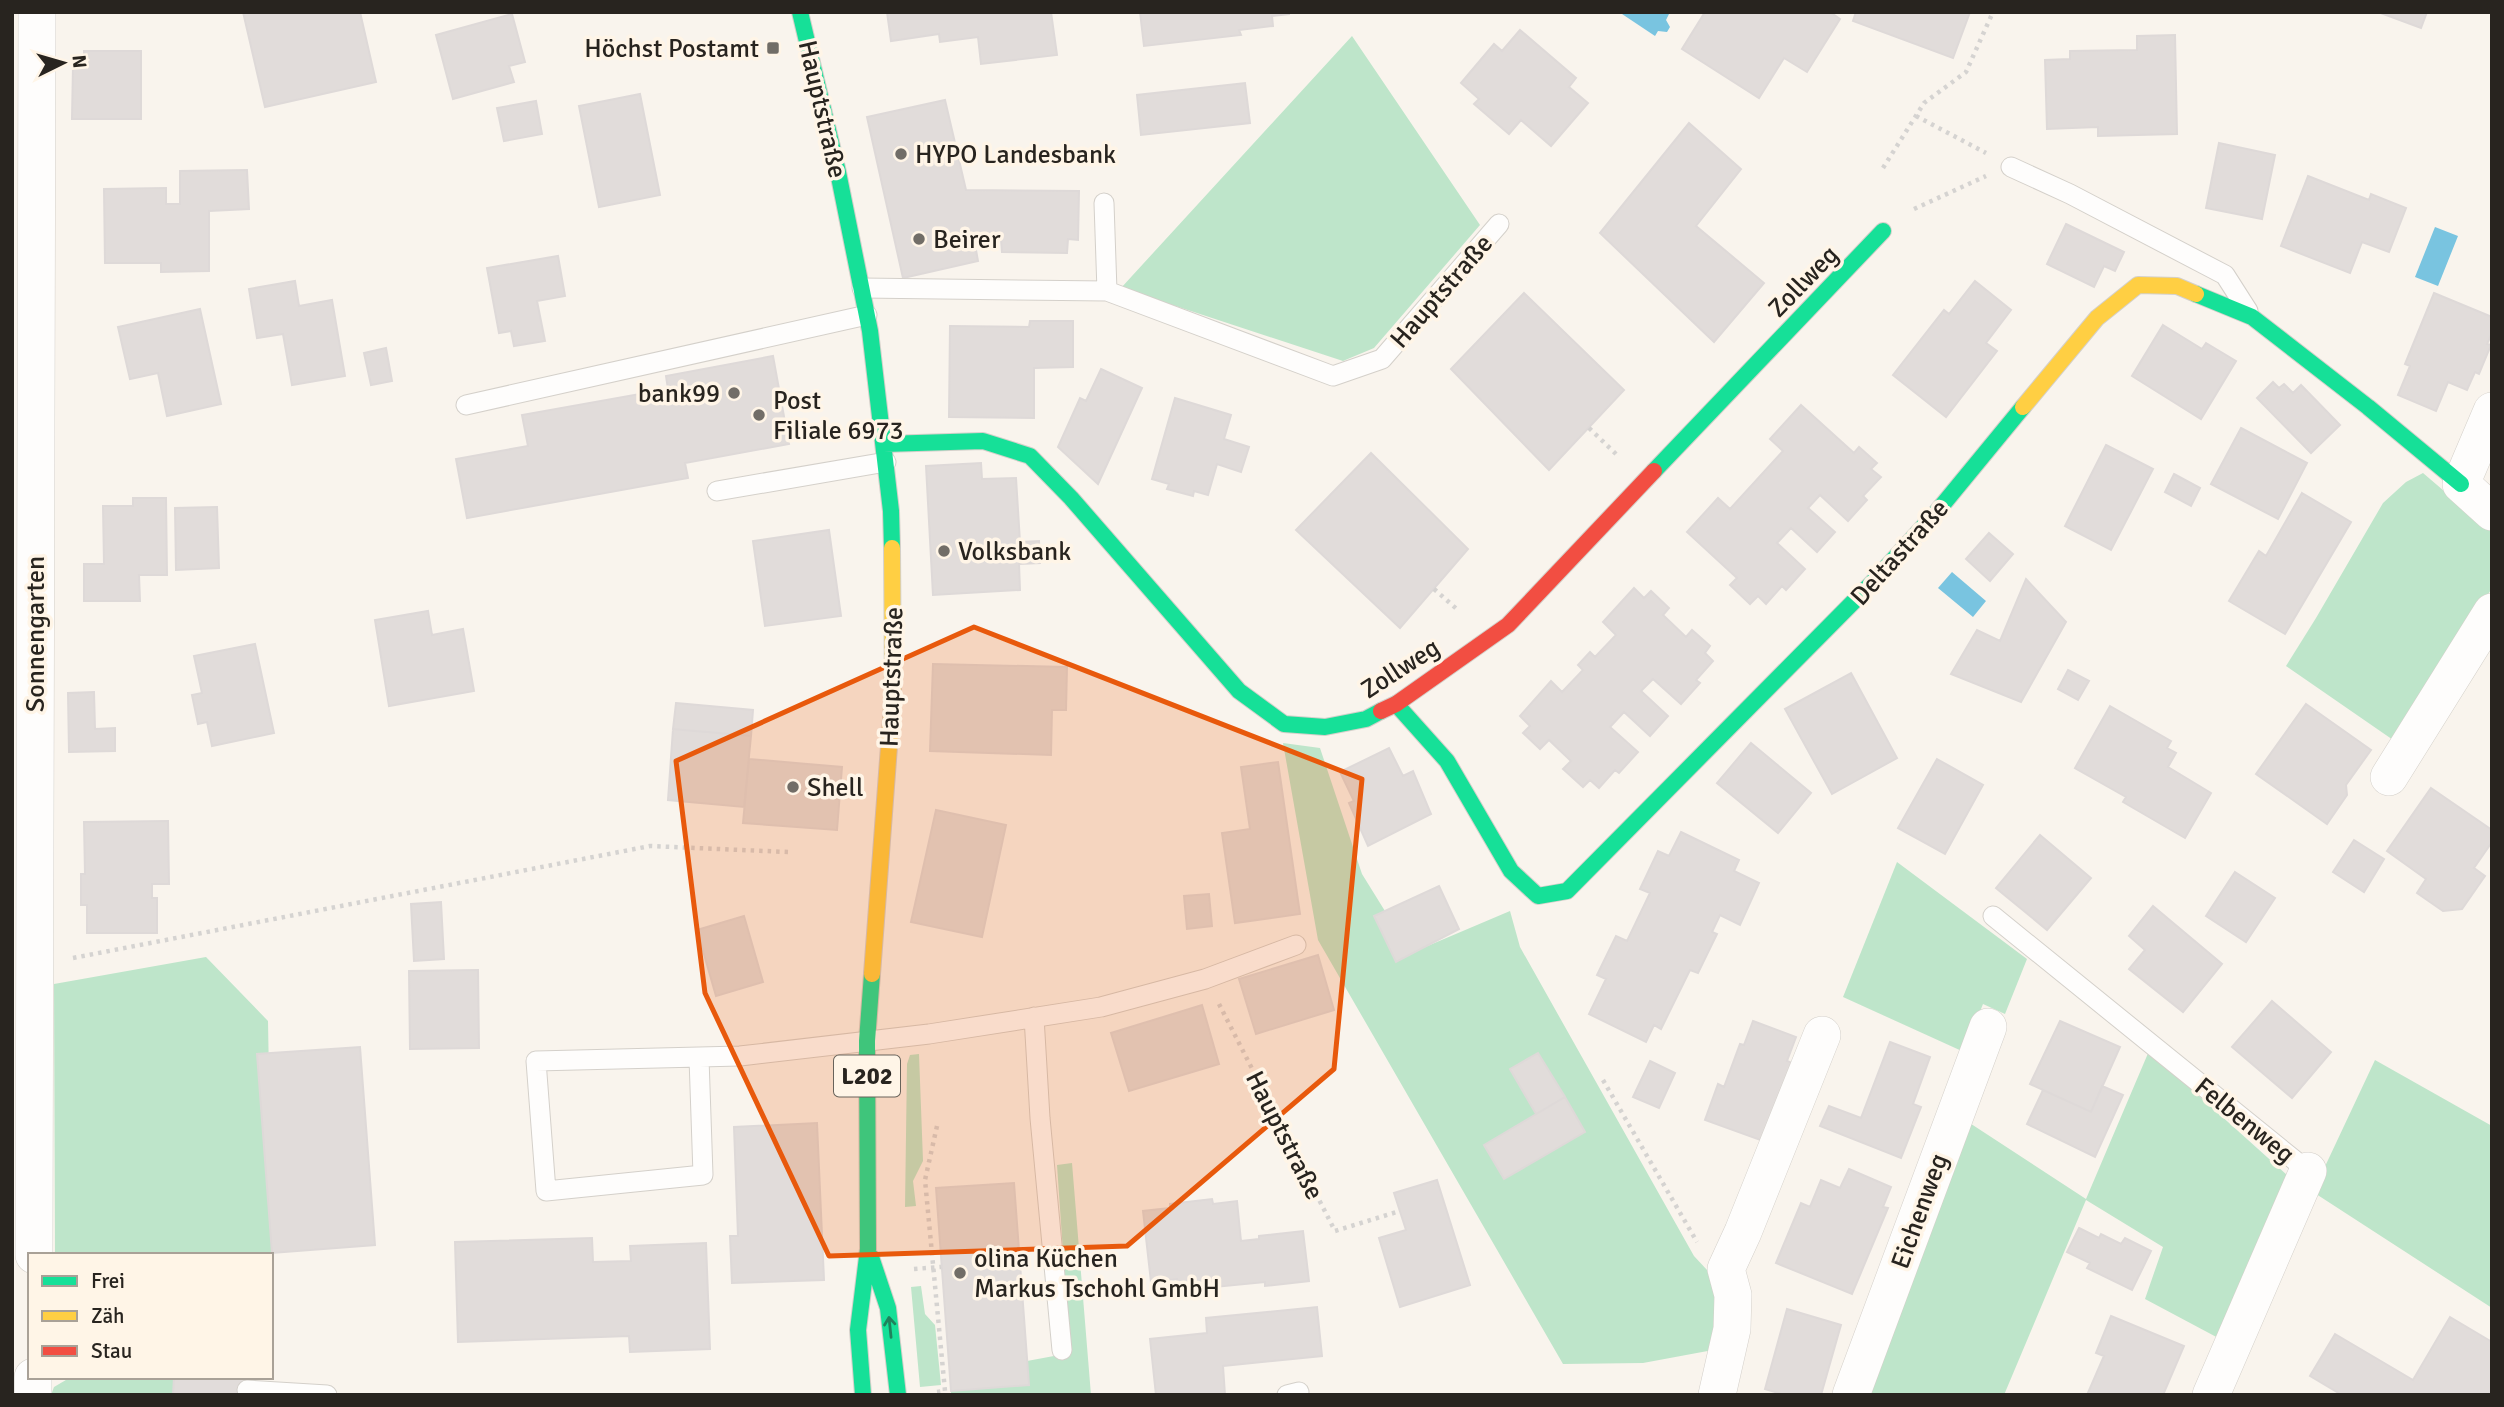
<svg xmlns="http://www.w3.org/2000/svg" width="2504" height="1407" font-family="Signika,sans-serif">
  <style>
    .green { fill: #bee5ca }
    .water { fill: #79c4e0 }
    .building { fill: #e1dcda; stroke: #ded9d8; stroke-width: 2 }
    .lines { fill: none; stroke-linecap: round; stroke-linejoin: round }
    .lane-casing { stroke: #d4d0ca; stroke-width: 21 }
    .street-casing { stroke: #d4d0ca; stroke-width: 38 }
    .fast-casing { stroke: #d4d0ca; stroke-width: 18 }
    .slow-casing { stroke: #d4d0ca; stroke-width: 18 }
    .jam-casing { stroke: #d4d0ca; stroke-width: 18 }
    .path { stroke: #d5d3d1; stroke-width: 4.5; stroke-dasharray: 3.5 5; stroke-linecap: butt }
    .lane { stroke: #fefdfc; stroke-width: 19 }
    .street { stroke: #fefdfc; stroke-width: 37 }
    .fast { stroke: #16e098; stroke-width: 16 }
    .slow { stroke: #ffcf43; stroke-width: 16 }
    .jam { stroke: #f24e42; stroke-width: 16 }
    .oneway { stroke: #1f825c }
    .marked { fill: #e8590c; fill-opacity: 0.2; stroke: #e8590c; stroke-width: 5; stroke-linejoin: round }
    .poi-dot { fill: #716d67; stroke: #fff5e7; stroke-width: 2.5 }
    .labels { text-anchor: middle; stroke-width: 7; stroke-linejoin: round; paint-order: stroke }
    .shield { fill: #fff5e7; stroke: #68635b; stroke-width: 2 }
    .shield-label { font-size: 24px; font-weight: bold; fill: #28241f }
    .poi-label { font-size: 26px; fill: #28241f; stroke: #fff5e7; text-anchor: start }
    .street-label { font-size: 26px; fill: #28241f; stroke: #fff5e7 }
  </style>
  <rect width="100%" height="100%" fill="#f9f4ed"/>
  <path class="green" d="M1352,36L1480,225L1374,348L1343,361L1121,288Z
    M2423,473L2492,532V588L2396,742L2286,666L2316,618L2383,503L2406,482Z
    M1283,743L1320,748L1362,874L1411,953L1510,911L1520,947L1694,1256L1721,1285L1713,1350L1643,1363L1563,1364L1318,940Z
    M1897,862L2027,959L2005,1014L1983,1004L1964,1052L1843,997Z
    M206,957L268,1021L273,1302L271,1310V1255H55L54,984Z
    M2149,1051L2287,1175L2222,1340L2145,1299L2163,1247L2086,1200L2004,1395H1861L1962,1118L2086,1199Z
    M919,1054L923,1161L913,1181L916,1206L905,1207L907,1064L910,1055Z
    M2375,1060L2492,1126V1308L2313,1192Z
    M1072,1163L1091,1395H951V1391L1028,1385L1027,1361L1070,1353L1057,1165Z
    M921,1286L925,1314L935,1325L941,1385L920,1387L911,1287Z
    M71,1377H174L173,1395H51L54,1387Z"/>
  <path class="water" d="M1619,12H1666L1669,14L1666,20L1670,27L1667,32L1658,31L1655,36Z
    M2435,227L2458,236L2438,286L2415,277Z
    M1952,572L1986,601L1973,617L1938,588Z"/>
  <path class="building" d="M243,12H360L376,82L265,107Z
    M887,12H1051L1057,55L981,64L978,37L940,42L939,34L891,41Z
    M1140,12H1289V14L1272,16L1273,26L1239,30L1241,35L1144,46Z
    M1705,12H1830L1840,19L1807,72L1784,58L1759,98L1682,49Z
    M1856,12H1970L1953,58L1853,21Z
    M2378,12H2427L2421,28Z
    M512,14L525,62L509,66L514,82L453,99L436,35Z
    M1520,30L1576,78L1569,87L1588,103L1551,146L1521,120L1509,134L1474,104L1479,99L1461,83L1494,44L1502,51Z
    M2175,35L2177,134L2098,136V127L2047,129L2045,60L2070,59V51L2137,50V36Z
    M84,51H141V119H72L73,66H84Z
    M1245,83L1250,123L1141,135L1137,95Z
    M640,94L660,195L599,207L579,106Z
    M945,100L966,190L1079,191L1078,240L1068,239L1067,253L1002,252L1001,239H974L978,261L903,278L867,117Z
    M536,101L542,134L504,141L497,108Z
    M1689,123L1741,169L1696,226L1764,283L1714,342L1600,233Z
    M2219,143L2275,155L2262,219L2206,208Z
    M247,170L249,209L209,211V271L161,272V263H105L104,189L166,188V204H180V171Z
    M2308,176L2369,200L2371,194L2406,208L2389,252L2362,242L2350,273L2281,246Z
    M2066,224L2124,252L2115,271L2104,266L2094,287L2047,264Z
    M558,256L565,296L537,301L545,341L514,346L511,331L499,333L487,268Z
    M295,281L299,306L332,300L345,376L292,385L283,334L257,338L249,289Z
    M1975,281L2011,310L1986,343L1997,351L1946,417L1893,375L1944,310L1949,314Z
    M1524,293L1624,390L1549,470L1451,369Z
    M2434,293L2492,317V333L2487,344L2491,345L2479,374L2475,372L2467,390L2448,382L2436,411L2398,395L2410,366L2405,364Z
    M200,309L221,404L167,416L158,373L130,379L118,327Z
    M1030,321H1073V367L1034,368V418L949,417L950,326L1029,327Z
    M2163,325L2202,349L2206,343L2236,361L2201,419L2132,376Z
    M386,348L392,381L371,385L364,353Z
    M773,356L789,444L685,463L688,478L467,518L456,459L528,446L522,415L668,389L666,376Z
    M1101,369L1142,388L1098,484L1058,447L1080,398L1086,401Z
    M2273,382L2279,388L2284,384L2293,393L2301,385L2340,425L2311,453L2257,398Z
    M1175,398L1231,415L1224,439L1249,447L1241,472L1217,464L1208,495L1194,491L1193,496L1167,489L1169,484L1152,479Z
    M1801,405L1854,453L1859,447L1877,463L1871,469L1881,477L1863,496L1867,500L1848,521L1820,495L1808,508L1835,532L1817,552L1791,528L1777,543L1805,569L1786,590L1782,586L1766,604L1758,596L1750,604L1730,585L1737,578L1687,532L1718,498L1730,509L1783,451L1770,439Z
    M2241,428L2307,463L2278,519L2211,484Z
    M2106,445L2153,469L2111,550L2065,526Z
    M1371,453L1468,549L1400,628L1296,530Z
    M981,463L982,479L1016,478L1020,542L1039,541L1040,563L1019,564L1020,590L933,595L926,466Z
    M2174,474L2200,488L2191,506L2165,492Z
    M2302,493L2351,522L2285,634L2229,601L2259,551L2266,556Z
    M133,498H166L167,575H139L140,601H84V564H104L103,506H133Z
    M217,507L219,568L176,570L175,508Z
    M829,530L841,616L765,626L753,541Z
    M1989,533L2013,554L1990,581L1966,559Z
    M2026,579L2066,622L2021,702L1951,674L1977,630L2000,641Z
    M1634,588L1644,598L1651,591L1669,608L1663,615L1686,637L1692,630L1710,646L1705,653L1713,661L1696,680L1700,683L1681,704L1653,679L1641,691L1668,716L1650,736L1624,712L1610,727L1638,752L1619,773L1615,770L1599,788L1590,780L1583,787L1563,769L1571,761L1549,740L1540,749L1523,733L1530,726L1520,716L1551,681L1562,692L1583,670L1578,665L1590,652L1595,657L1616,635L1603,622Z
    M428,611L432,635L463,629L474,691L389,706L375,620Z
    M255,644L274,733L212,746L207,722L198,724L192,695L202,693L194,656Z
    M933,664L1067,667L1066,710H1052L1051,755L930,751Z
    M2068,670L2089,681L2078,700L2058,689Z
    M1851,673L1897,758L1832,794L1785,709Z
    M94,692L95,729L115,728V751L69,752L68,693Z
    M676,703L753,710L751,736L673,729Z
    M2306,704L2371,750L2346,785L2347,795L2327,824L2256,774Z
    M2110,706L2171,741L2167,748L2176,753L2168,767L2211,793L2185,838L2123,802L2126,797L2075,768Z
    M673,729L751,736L744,807L668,800Z
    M1751,743L1811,793L1778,833L1717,783Z
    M1389,748L1403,776L1413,771L1431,814L1368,846L1349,803L1354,801L1340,772Z
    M749,759L842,767L837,830L743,823Z
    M1937,759L1983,785L1945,854L1898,828Z
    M1278,762L1300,914L1235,923L1222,833L1250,829L1241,767Z
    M2431,788L2492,830V842L2474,868L2485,876L2462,909L2443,911L2417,893L2426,879L2387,851Z
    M936,810L1006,825L982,937L911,922Z
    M168,821L169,884H152V898H157V933H87V905H81V874H85L84,822Z
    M1681,832L1739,860L1734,871L1759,883L1740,925L1720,915L1712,932L1717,934L1698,973L1690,970L1661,1029L1654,1025L1646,1042L1589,1014L1606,979L1597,975L1616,936L1627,941L1650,893L1640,889L1658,851L1669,856Z
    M2040,835L2091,878L2047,930L1996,888Z
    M2354,840L2384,859L2364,892L2333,872Z
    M2235,872L2275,898L2246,942L2206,916Z
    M1439,886L1459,929L1396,962L1374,916Z
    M1209,894L1212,926L1187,929L1184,896Z
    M441,902L444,959L414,961L411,904Z
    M2153,906L2222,964L2183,1012L2129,969L2145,950L2129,936Z
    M744,916L763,982L716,996L697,930Z
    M1318,955L1334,1010L1256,1034L1239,979Z
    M478,970L479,1048L410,1049L409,971Z
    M2272,1001L2331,1052L2292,1098L2232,1047Z
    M1202,1005L1219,1064L1129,1091L1111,1033Z
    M1753,1021L1796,1037L1787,1061L1795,1064L1766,1142L1705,1120L1718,1084L1724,1087L1740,1044L1744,1045Z
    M2060,1021L2120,1047L2091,1112L2030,1084Z
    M1890,1042L1930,1057L1913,1104L1921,1107L1901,1158L1820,1126L1829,1106L1861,1118Z
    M360,1047L375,1245L272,1253L257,1054Z
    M1538,1053L1565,1097L1536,1114L1510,1069Z
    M1650,1061L1675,1073L1659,1108L1633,1097Z
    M2102,1086L2123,1095L2095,1157L2027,1124L2043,1090L2091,1112Z
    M1565,1097L1585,1132L1504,1179L1484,1145Z
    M817,1123L824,1280L732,1283L730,1236H738L734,1127Z
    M1849,1169L1891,1187L1883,1207L1888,1208L1852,1294L1776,1263L1801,1203L1810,1207L1821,1180L1840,1188Z
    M1437,1180L1470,1285L1400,1307L1379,1238L1406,1230L1394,1193Z
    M1014,1183L1029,1385L951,1391L936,1188Z
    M1212,1199L1213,1204L1237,1201L1241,1241L1259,1239V1236L1303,1231L1309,1281L1265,1286V1282L1215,1287V1281L1178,1285L1177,1279L1151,1282L1143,1211L1170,1208V1204Z
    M2079,1228L2099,1238L2101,1234L2121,1244L2125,1238L2151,1251L2132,1290L2087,1268L2090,1263L2067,1252Z
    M592,1238L593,1262L631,1261L630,1246L706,1243L710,1349L630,1352L629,1336L458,1342L455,1242Z
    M1317,1307L1322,1356L1223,1366L1225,1395H1156L1150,1339L1207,1333L1206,1318Z
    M1787,1309L1841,1325L1821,1395H1785L1765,1389Z
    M2111,1316L2184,1346L2163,1395H2087L2104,1356L2096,1353Z
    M2450,1317L2492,1342V1389L2488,1395H2342L2310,1376L2335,1334L2413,1380Z
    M174,1377H247V1395H173Z"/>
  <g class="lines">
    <g class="lane-casing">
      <path id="lane" d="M2011,167L2070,194L2225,275L2248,311
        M1104,203L1107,291
        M862,288L1107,291L1333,376L1382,359L1499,224
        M466,405L867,315
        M717,491L886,462
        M1993,916L2308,1171
        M1034,1017L1040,1118L1062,1350
        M699,1058L703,1175L546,1191L536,1061L740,1056L929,1034L1101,1007L1205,979L1296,945
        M247,1390L327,1395
        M1287,1395L1299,1392"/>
    </g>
    <g class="street-casing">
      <path id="street" d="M2492,411L2461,484L2492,512
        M2389,777L2492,612
        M34,1255L37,12
        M33,1395V1377
        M1717,1395L1732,1329L1733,1295L1726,1269L1743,1232L1822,1035
        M1851,1395L1988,1027
        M2211,1395L2308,1171"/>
    </g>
    <g class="fast-casing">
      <path id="fast" d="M800,12L838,172L870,331L891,511L892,548
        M2196,294L2252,317L2368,407L2461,484
        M884,444L983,441L1030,456L1071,498L1239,691L1284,724L1325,727L1366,719L1381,711
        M1654,471L1883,231
        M1396,704L1447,761L1511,871L1538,896L1567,891L1873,582L1935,514L2023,407
        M871,1257L888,1308L898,1395
        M863,1395L858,1330L868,1249L867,1041L872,974"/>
    </g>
    <g class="slow-casing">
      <path id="slow" d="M2023,407L2097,318L2138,285L2177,286L2196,294
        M872,974L893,693L892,548"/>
    </g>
    <g class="jam-casing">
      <path id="jam" d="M1381,711L1396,704L1508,625L1654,471"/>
    </g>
    <path class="path" d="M1916,116L1986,153
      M1883,168L1924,103L1966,72L1993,12
      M1914,209L1986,176
      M1589,428L1616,454
      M1434,589L1459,611
      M73,958L650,846L788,852
      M1219,1004L1335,1231L1400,1211
      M1603,1080L1697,1242
      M937,1126L925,1180L945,1391L937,1392
      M914,1269L941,1267"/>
    <use href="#lane" class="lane"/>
    <use href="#street" class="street"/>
    <use href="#fast" class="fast"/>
    <use href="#slow" class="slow"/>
    <use href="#jam" class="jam"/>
  </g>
  <defs><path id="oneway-shaft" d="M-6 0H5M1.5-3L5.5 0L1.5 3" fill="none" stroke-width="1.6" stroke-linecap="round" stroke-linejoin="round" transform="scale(1.75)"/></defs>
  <use class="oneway" href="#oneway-shaft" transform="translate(890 1327) rotate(-96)"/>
  <path class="marked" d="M974,627L1362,779L1334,1069L1127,1246L829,1256L705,993L676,761Z"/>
  <g class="poi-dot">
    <rect x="766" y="41" width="14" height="14" rx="3.5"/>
    <circle cx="901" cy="154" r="7"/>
    <circle cx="919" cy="239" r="7"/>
    <circle cx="734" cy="393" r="7"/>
    <circle cx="759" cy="415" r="7"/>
    <circle cx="944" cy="551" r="7"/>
    <circle cx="793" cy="787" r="7"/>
    <circle cx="960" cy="1273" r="7"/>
  </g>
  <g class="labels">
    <rect class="shield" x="834" y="1055.5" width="66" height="41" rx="5"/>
    <g class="shield-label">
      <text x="867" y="1084">L202</text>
    </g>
    <g class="poi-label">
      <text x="759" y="57" text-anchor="end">Höchst Postamt</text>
      <text x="915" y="163">HYPO Landesbank</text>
      <text x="933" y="248">Beirer</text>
      <text x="720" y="402" text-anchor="end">bank99</text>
      <text x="773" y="409">Post<tspan x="773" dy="30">Filiale 6973</tspan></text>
      <text x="958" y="560">Volksbank</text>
      <text x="807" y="796">Shell</text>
      <text x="974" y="1267">olina Küchen<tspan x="974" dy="30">Markus Tschohl GmbH</tspan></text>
    </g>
    <g class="street-label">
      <text transform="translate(823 109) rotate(77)" y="9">Hauptstraße</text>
      <text transform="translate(1803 281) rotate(-46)" y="9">Zollweg</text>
      <text transform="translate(1441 291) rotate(-49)" y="9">Hauptstraße</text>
      <text transform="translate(1899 552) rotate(-48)" y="9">Deltastraße</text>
      <text transform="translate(35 634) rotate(-90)" y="9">Sonnengarten</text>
      <text transform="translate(1400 668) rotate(-33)" y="9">Zollweg</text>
      <text transform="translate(891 677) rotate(-88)" y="9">Hauptstraße</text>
      <text transform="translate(2245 1120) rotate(39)" y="9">Felbenweg</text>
      <text transform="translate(1285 1135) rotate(63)" y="9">Hauptstraße</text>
      <text transform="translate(1919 1211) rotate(-70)" y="9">Eichenweg</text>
    </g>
  </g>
  <rect width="2504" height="1407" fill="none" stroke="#28241f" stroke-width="28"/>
  <rect x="28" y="1253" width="245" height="126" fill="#fff5e7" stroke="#a9a197" stroke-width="2"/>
  <rect x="42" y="1276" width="35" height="10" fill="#16e098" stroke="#a9a197" stroke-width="2"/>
  <text x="91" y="1288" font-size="21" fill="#28241f">Frei</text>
  <rect x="42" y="1311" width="35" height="10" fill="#ffcf43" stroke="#a9a197" stroke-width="2"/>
  <text x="91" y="1323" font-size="21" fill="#28241f">Zäh</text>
  <rect x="42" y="1346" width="35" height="10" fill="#f24e42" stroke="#a9a197" stroke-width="2"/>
  <text x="91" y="1358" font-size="21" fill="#28241f">Stau</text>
  <g transform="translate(63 63) rotate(85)" stroke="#fff5e7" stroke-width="5" paint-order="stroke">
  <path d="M0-5L12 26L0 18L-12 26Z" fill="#28241f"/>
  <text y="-10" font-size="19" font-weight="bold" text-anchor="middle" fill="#28241f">N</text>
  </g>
</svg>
